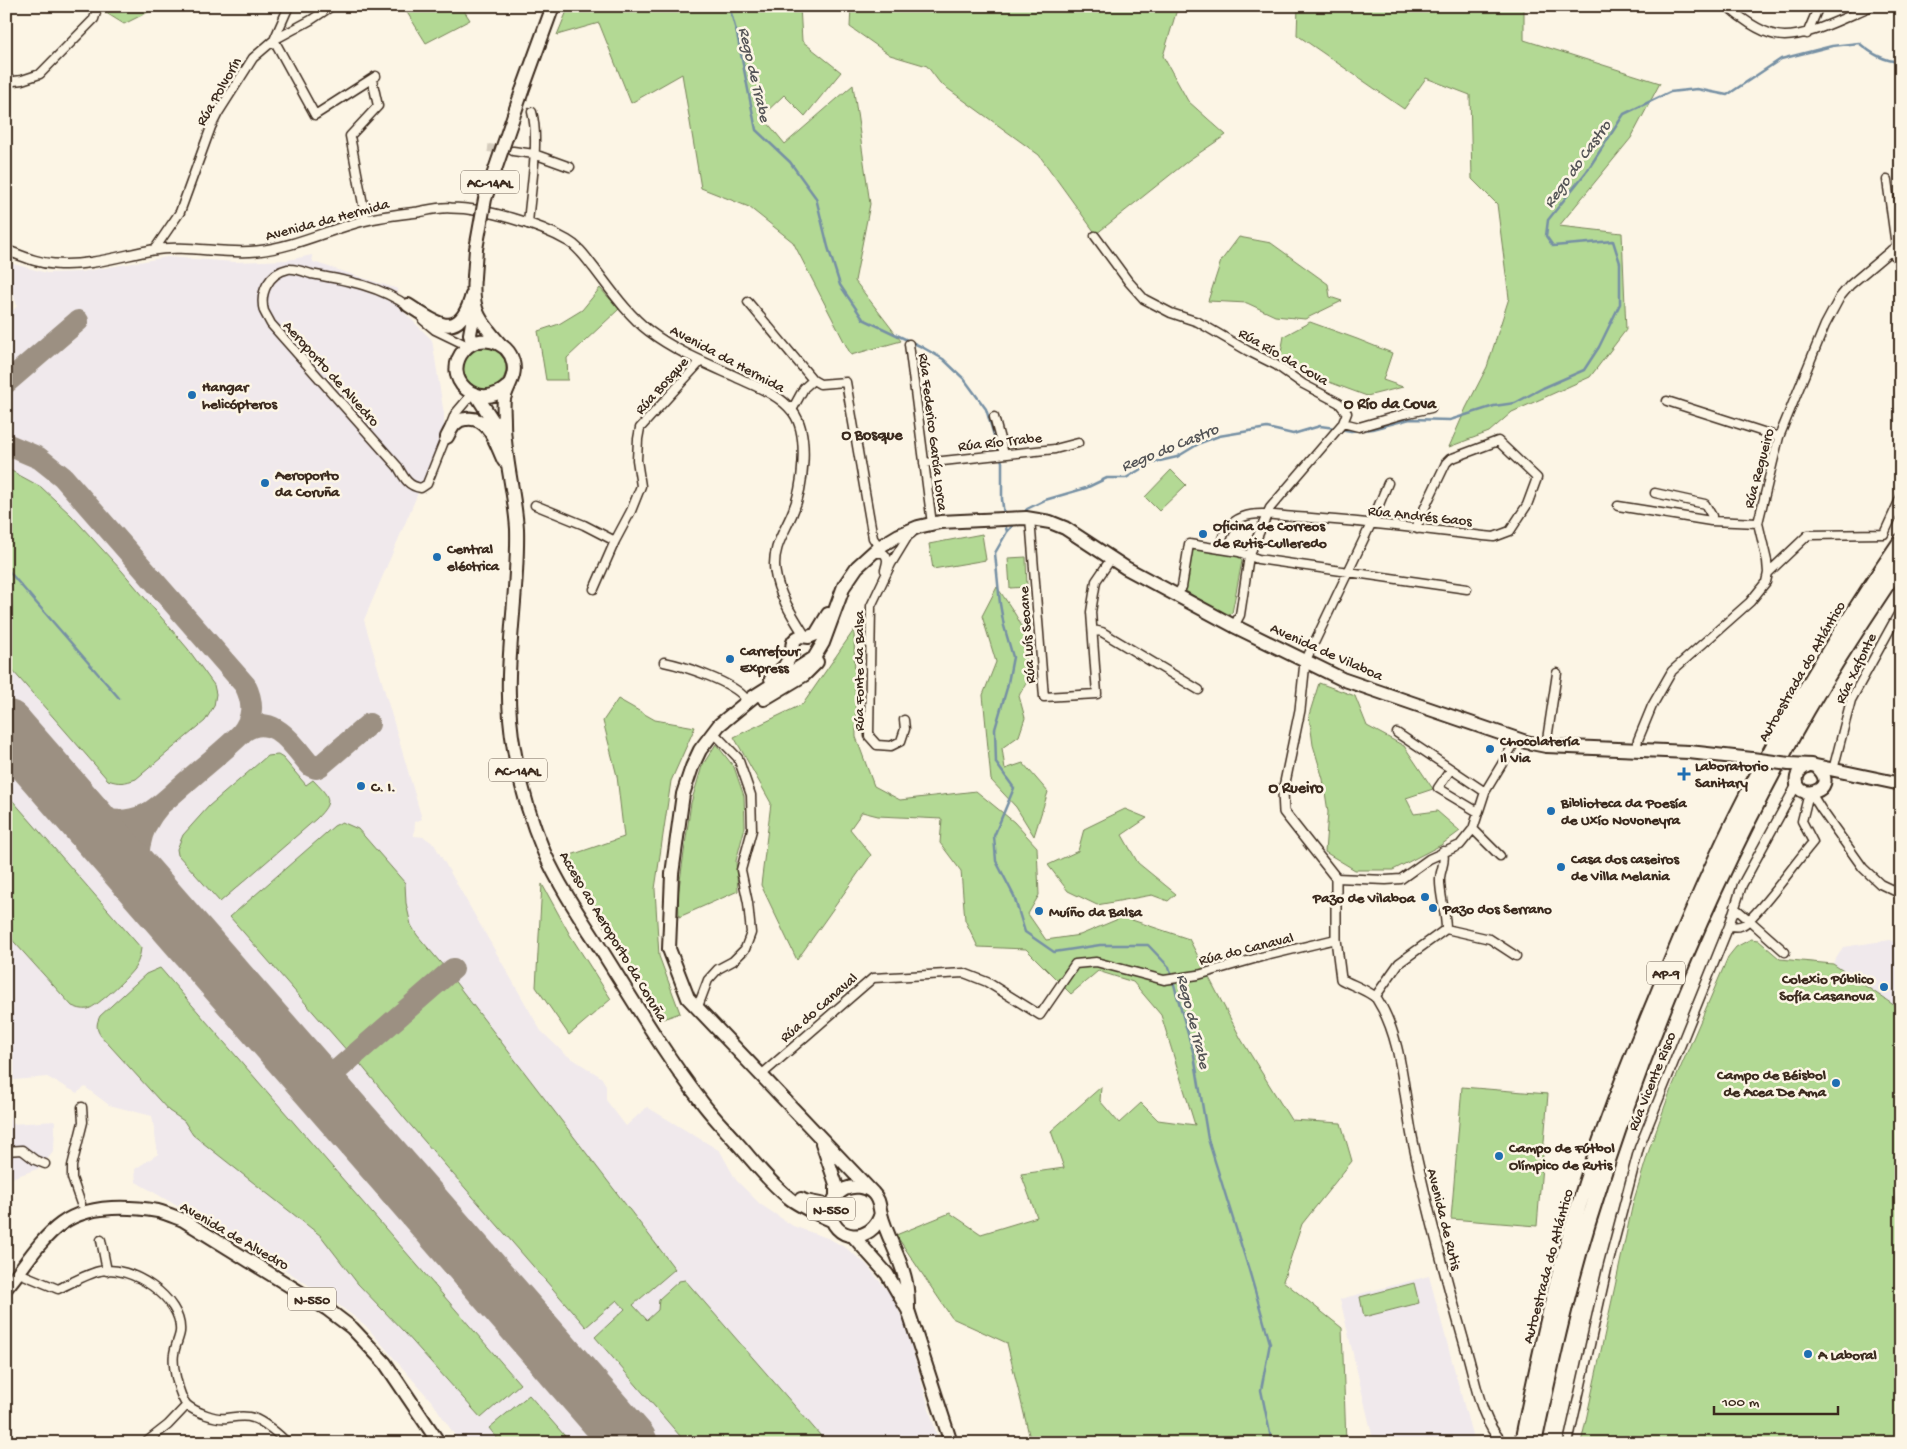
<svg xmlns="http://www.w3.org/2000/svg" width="1907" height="1449" font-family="'Gochi Hand',sans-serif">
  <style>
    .built { fill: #f0e9ec }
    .green { fill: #b3d994; stroke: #778259 }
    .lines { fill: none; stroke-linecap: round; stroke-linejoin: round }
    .stream { stroke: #7690a4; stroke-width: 2.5 }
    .taxiway { stroke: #9c9082; stroke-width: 22 }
    .runway { stroke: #9c9082; stroke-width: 55 }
    .minor-tunnel { stroke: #d5ccbd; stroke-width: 8; stroke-dasharray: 8 4; stroke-linecap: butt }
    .minor-casing { stroke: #3b2a1e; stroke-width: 11 }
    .tertiary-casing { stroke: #3b2a1e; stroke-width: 12 }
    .trunk-casing { stroke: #3b2a1e; stroke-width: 16 }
    .motorway-casing { stroke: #3b2a1e; stroke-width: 18 }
    .minor { stroke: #fcf5e5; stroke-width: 8 }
    .tertiary { stroke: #fcf5e5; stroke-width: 9 }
    .trunk { stroke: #fcf5e5; stroke-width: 12 }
    .motorway { stroke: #fcf5e5; stroke-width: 14 }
    .trunk-bridge-casing { stroke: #3b2a1e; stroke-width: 16; stroke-linecap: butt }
    .trunk-bridge { stroke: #fcf5e5; stroke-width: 12 }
    .poi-dot { fill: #1f6fb2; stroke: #fcf5e5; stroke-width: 2 }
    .labels { text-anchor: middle; stroke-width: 5; stroke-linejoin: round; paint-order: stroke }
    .shield { fill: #fcf5e5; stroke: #75675a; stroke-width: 1 }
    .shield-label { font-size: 14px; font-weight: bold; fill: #3b2a1e }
    .street-label { font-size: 15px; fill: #3b2a1e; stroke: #fcf5e5 }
    .poi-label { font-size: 15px; font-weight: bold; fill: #3b2a1e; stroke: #fcf5e5; text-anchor: start }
    .water-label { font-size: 16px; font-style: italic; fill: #545456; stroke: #fcf5e5 }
    .neighbourhood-label { font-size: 16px; font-weight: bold; fill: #3b2a1e; stroke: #fcf5e5 }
  </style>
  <rect width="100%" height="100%" fill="#fcf5e5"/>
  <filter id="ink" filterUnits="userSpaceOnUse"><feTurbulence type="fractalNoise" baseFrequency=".02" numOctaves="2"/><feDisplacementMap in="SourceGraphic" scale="10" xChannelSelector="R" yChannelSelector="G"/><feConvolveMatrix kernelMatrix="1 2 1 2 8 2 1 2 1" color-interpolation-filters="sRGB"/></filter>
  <g filter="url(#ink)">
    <path class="built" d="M312,255L313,262L398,289L393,301L432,340L444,414V432L364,620L422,819L415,822L414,836L424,837L434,844L541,1031L565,1054L601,1077L606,1085V1100L626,1126L647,1107L720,1151L736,1180L760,1204L793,1226L830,1239L846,1248L866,1264L891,1295L904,1321L939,1443H460L433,1403L365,1325L336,1303L270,1260L136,1182L135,1169L158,1154L152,1116L109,1105L85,1087L77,1093L47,1077L14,1080L6,1069V318L17,306L6,271V262L47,273L81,272L167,257L235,262L288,260Z
      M1890,940L1901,947V1010L1833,964L1843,947Z
      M6,1106L12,1124L55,1121L54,1151L40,1168L6,1180Z
      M1429,1276L1474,1442L1374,1443L1340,1299Z"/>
    <path class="green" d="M95,6H160L124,24Z
      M403,6H461L470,20L426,43Z
      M569,6H800L802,41L841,72L805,116L784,95L762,116L785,144L853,85L870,204L855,281L901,341L851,355L793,242L749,207L701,188L682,74L631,103L599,23L557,35Z
      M851,6H1178L1163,56L1188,101L1226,135L1189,160L1096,234L1039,155L940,83L927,66L890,55L850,27Z
      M1298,6H1524V40L1660,83L1631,138L1559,226L1622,233L1626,330L1590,377L1512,412L1489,432L1449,447L1466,408L1487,367L1509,298L1497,204L1472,179L1470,95L1426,78L1404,109L1297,35Z
      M1239,237L1271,243L1328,284L1330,297L1342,301L1305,319L1275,316L1247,303L1208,301L1221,261Z
      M600,288L619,309L567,358L568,380H546L538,331L559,324L582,310Z
      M1310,322L1357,339L1392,353L1383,380L1403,387L1367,396L1329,382L1280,358L1284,336Z
      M462 368a22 22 0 1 1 44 0a22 22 0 1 1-44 0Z
      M6,468L41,487L71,515L122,571L188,649L214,685L216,694L214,706L205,721L136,779C125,783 119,784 108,780L6,663Z
      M1171,470L1186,485L1159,511L1145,497Z
      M982,534L986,560L933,569L929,544Z
      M1195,548L1237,554L1242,561L1232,613L1225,615L1186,591L1185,587L1190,554Z
      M1026,557L1027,587L1010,588L1008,558Z
      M997,587C1014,612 1035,639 1031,672C1030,679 1022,689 1019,696L1025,718L1019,736L1002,748L1005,769L1023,763L1048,792L1034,836L1016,807L991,780L983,695L996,662L982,616Z
      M854,630L856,737L874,786L900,800L976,791L1014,822L1037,847L1039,895L1028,914L1046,940L1080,935L1123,917L1189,939L1241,1039L1291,1120L1341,1123L1352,1161L1302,1224L1283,1281L1342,1328L1346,1443H1031L1007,1343L952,1318L896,1235L950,1213L981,1234L1037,1217L1021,1174L1064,1168L1051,1131L1101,1087L1100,1101L1119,1123L1141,1103L1158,1120L1195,1125L1161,1015L1133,982L1098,971L1071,994L1026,949L978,947L965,920L961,871L940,843L942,819L878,816L862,812L850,829L871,855L797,960L761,885L771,803L734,737L803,704Z
      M1319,683L1355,696L1367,726L1404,746L1433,789L1406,798L1414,814L1437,811L1460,831L1441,845L1393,870H1355L1325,852L1328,812L1323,779L1313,745L1309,715Z
      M618,699L655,720L695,727L671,781L655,889L659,956L680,1013L663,1019L599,919L568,856L624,837L617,776L603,721Z
      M716,744L734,767L744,796L745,827L736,861L738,891L679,917L678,895L691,803L702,766Z
      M278,755L283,758L306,785L313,780C329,797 335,800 316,819L220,902L178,855L177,849L183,835L209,806L267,756Z
      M6,793L141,948C140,956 138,964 133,970C125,980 99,1005 88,1009C82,1010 77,1008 72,1006L6,933Z
      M1125,809L1147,818L1122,835L1138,863L1176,894L1168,901L1152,895L1097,905L1068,891L1048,865L1078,851L1084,829Z
      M342,822L358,829L405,883L406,903L411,925L417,935L445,968L349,1053L230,917L334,826Z
      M542,884L570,935L611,999L569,1035L536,987Z
      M1751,939L1758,940L1780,959L1833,964L1901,1010V1443H1581L1633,1203L1650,1147L1670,1092L1728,957L1736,947Z
      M160,968L520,1384L481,1418L405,1333L358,1284L321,1236L193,1135L184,1121L169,1111L101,1036C96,1029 96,1024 100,1016L146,974Z
      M453,979L675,1269L633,1305L647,1320L658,1310L659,1299L679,1281L685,1280L827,1443H686L595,1337L625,1309L617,1300L586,1327L406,1120L357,1060Z
      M1462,1087L1548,1094L1537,1226L1451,1219Z
      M1414,1283L1419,1303L1364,1317L1360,1297Z
      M529,1395L571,1443H501L489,1428Z"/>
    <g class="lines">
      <path class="stream" d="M729,6L737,34L756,130L790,162L816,198L828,247L840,285L863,319L922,347L943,359L964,379L986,409L1002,462V499L1004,515
        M1340,429L1351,431L1372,429L1410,419L1450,420L1494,406L1515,403L1543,388L1584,370L1599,347L1620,304V263L1613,241L1553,246L1546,236L1548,220L1587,171L1624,114L1670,92L1697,89L1727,95L1781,59L1832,46L1859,43C1872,54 1884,61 1901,62
        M1024,513L1027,509L1045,500L1086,488L1107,478H1126L1151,463L1177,457L1200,443L1219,436L1267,428L1293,434L1320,426L1335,428
        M1005,523L1007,532L995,553L1000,604L1004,626L1013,657L1007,688L995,729L996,763L1014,788L994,836L996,861L1014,896L1025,932L1054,952L1100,945H1148L1169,967L1194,1055L1208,1139L1249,1270L1270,1343L1261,1390L1272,1443
        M1007,532L1015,523
        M6,568L119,698"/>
      <path class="taxiway" d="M6,383L78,321
        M6,444L39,458L63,477L245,685C254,703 254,718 241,734
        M73,804C89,822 124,825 145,815C159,808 172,794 184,784C204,766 225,750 244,731C274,711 293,746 311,766L316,768L320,766L369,724
        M147,889C132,860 138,830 159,806
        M319,1086L453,969"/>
      <path class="runway" d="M6,727L630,1443"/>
      <path class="minor-tunnel" d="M488,148L504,150"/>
      <g class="minor-casing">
        <path id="minor" d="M289,6L274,40L315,115L376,76
          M1727,6C1739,17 1760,32 1776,35C1802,41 1847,16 1872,6
          M1807,34L1819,6
          M6,82L22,80L40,74L94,19L98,6
          M513,151L534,154L570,167
          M1887,180L1896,246
          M366,220L350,136L378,106L372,79
          M528,224C530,193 540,141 532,112
          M1095,236L1128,281L1144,299L1171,313L1198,322L1248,351L1276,365L1303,384L1339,403L1347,413L1343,423L1270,508L1249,556L1240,615L1234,626
          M154,250L180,212L211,127L218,113L253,58L274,40L311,20L332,6
          M1891,250L1901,265
          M748,302L813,380
          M409,307C381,286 345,280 311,274C305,272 295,268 288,269C269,273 259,293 264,311C266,315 269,320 271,324L398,467C404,478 408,486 421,488L427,484L455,414L472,394
          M423,320L435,330L468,346
          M909,344L932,524
          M1667,401L1779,437
          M792,410L804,388L813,380L820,384L846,382L873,538L879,547
          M994,417L1004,454
          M1343,423L1359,427L1404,414L1431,408
          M924,463L1055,449L1078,443
          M1655,493L1705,504L1712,516L1711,521
          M535,505L584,525L615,541
          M1618,506L1711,521L1758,523
          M1030,518L1044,697L1097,694L1091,612L1096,581L1111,559
          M1219,549C1223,534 1227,523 1243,517C1259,511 1279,516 1296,517C1362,521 1428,530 1494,537L1510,531L1527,505L1537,478L1498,441L1450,459L1446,463L1418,522L1417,529
          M873,553H883C889,557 887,563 885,570
          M1768,573L1808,535L1884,534L1901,497
          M594,589L615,541L631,511L641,486L637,460L638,439L640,428L701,361
          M1177,595L1182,587L1189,544L1239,552L1258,559L1467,589
          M1093,630L1102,632L1199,690
          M664,662C684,666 733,682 745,698
          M1305,662L1371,524L1388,483
          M904,720L905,729L901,741L891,746L877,745L869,736L871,606L891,564L908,536L912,533
          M1397,733L1451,769
          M1546,746L1557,673
          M1636,749L1638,740L1652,706L1672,671L1750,602L1766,582L1768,573L1767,561L1758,523L1779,437L1825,325L1840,297L1850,285L1901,242
          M1833,770L1851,700L1901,609
          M1811,793L1821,809L1863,868L1880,884L1901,894
          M1478,812L1438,788L1451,769L1485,792
          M1473,829L1500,856
          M1336,878L1386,880L1401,879L1429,859L1460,845L1473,829L1485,792L1517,739
          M1729,926C1738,927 1743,927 1749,920L1735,908
          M1446,929L1490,939L1516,956
          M1785,952L1749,920C1773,896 1791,868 1813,842L1802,821L1809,793
          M1375,997L1399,963L1446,929C1446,912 1439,893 1440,878C1441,867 1446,863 1443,851
          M697,1009L708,980L718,969L733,961L745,949L751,933L748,903L741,870L752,830L751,795L738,758L713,732
          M760,1076L873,978L964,973L987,982L1040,1015L1075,964L1096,962L1164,980L1198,975L1261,957L1336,939
          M6,1151L22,1150L35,1160L45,1164
          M81,1204L72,1178V1166L83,1122L82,1107
          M101,1240L107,1271
          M19,1273L58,1289C69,1284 89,1273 100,1271C130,1264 183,1298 180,1332C179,1339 175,1346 174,1354C172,1365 179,1397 187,1405C195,1412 217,1420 227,1418C235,1417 245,1415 253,1418C263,1421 280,1435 287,1443
          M145,1443L168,1425L187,1405
          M1568,1443L1607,1269L1639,1148L1729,926L1742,885L1797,784"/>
      </g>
      <g class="tertiary-casing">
        <path id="tertiary" d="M6,250C22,256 37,263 54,264C87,267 120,256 152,250C188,244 223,255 257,251C294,247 328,230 363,221C381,216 400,214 418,212C429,210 440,207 451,208C484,208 539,224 568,241C579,247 586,258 594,268C611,290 627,314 649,331C674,350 703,362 732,375C752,385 779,393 793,412C810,434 803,489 792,514C784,533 772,548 775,571C778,594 793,617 805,636
          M1305,662L1300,710L1283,792L1284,812L1336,878V939L1341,979C1349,984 1372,992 1377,999C1404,1041 1403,1098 1414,1146C1429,1216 1448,1286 1468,1356C1476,1384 1481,1421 1503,1443"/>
      </g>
      <g class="trunk-casing">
        <path id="trunk" d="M522,91L553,6
          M474,277C471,310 479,320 500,344
          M408,305C438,324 459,342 472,295
          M472,343L470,334L475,307
          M507,387C478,413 440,378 464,350C479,333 508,340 513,362C517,376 507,386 504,399C503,406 504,414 504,422C504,458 515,493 517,529C519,603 500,673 514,749C520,784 530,819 544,852C561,890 585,924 607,959C637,1007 666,1056 701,1101C712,1116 725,1129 738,1144C754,1162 769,1182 788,1197C800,1207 818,1214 833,1221
          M477,396L495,424L498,434
          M447,437C449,433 452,427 455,424C458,421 462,419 466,419C489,415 496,445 504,461
          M771,679L784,667L793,652C791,644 793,639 801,636L809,637L816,634L828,614
          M764,699L804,675L817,662
          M1789,764L1811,765L1901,784
          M1807,766C1802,768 1798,771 1797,777C1792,804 1842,792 1818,768
          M822,1143L836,1184V1197
          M873,1193L688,998L669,949L672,874L683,794L692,767L700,750L719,725L753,697L814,658L823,643L844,586L857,567L879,547L899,535L918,527L940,522L1026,518L1050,522L1065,528L1126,568L1234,626L1342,679L1526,742L1546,746L1689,752L1752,759
          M801,1199L805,1201L831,1206
          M881,1213C873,1246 830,1241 831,1210C832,1201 837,1193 845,1189C854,1185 866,1186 873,1193C880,1200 879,1207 881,1214C887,1238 902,1259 906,1283C908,1292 908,1301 908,1310
          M853,1236L887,1274L908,1310L951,1443
          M6,1288C24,1267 39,1240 61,1224C87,1205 127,1206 158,1211C166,1213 175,1217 183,1220L327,1309L352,1328L385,1363L439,1443"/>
      </g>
      <g class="motorway-casing">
        <path id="motorway" d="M1522,1443C1536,1371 1551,1301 1571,1231C1594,1153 1623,1077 1654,1003C1682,934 1711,865 1745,799C1791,710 1844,624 1901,541
          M1534,1443C1550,1369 1566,1295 1588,1223C1637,1062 1702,904 1782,756C1817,689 1859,626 1901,563"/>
      </g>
      <use href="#minor" class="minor"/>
      <use href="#tertiary" class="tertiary"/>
      <use href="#trunk" class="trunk"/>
      <use href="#motorway" class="motorway"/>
      <g class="trunk-bridge-casing">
        <path id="trunk-bridge" d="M474,277L476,249L485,199L522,91
          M1752,759L1789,764"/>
      </g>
      <use href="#trunk-bridge" class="trunk-bridge"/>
    </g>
  </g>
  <g class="poi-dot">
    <circle cx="192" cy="395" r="5"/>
    <circle cx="265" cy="483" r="5"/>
    <circle cx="1203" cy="534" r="5"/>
    <circle cx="437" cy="557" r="5"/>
    <circle cx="730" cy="659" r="5"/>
    <circle cx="1490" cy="749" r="5"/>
    <path d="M1681.5 766.5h5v5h5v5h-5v5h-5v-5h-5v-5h5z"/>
    <circle cx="361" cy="786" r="5"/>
    <circle cx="1551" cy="811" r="5"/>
    <circle cx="1561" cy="867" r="5"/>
    <circle cx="1425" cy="897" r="5"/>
    <circle cx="1433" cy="908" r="5"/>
    <circle cx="1039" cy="911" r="5"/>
    <circle cx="1884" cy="987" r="5"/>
    <circle cx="1836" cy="1083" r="5"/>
    <circle cx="1499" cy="1156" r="5"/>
    <circle cx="1808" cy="1354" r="5"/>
  </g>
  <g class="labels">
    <g class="shield">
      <rect x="461" y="170.5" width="58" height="23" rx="4"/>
      <rect x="489" y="758.5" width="58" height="23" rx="4"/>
      <rect x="1647" y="961.5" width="38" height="23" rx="4"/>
      <rect x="807" y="1197.5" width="48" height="23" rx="4"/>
      <rect x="288" y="1287.5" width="48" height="23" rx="4"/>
    </g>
    <g class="shield-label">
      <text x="490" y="187">AC-14AL</text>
      <text x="518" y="775">AC-14AL</text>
      <text x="1666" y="978">AP-9</text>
      <text x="831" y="1214">N-550</text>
      <text x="312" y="1304">N-550</text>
    </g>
    <g class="street-label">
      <text transform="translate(218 91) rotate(-60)" y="5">Rúa Polvorín</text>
      <text transform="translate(327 219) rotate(-15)" y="5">Avenida da Hermida</text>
      <text transform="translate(1284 356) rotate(30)" y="5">Rúa Río da Cova</text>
      <text transform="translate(728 358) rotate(28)" y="5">Avenida da Hermida</text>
      <text transform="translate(332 373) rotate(48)" y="5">Aeroporto de Alvedro</text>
      <text transform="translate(661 385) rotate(-48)" y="5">Rúa Bosque</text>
      <text transform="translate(934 432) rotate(83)" y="5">Rúa Federico García Lorca</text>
      <text transform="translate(1000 441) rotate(-6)" y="5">Rúa Río Trabe</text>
      <text transform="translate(1758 468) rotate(-75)" y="5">Rúa Regueiro</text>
      <text transform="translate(1420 515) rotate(6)" y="5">Rúa Andrés Gaos</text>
      <text transform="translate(1026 635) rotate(-94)" y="5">Rúa Luís Seoane</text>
      <text transform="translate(1327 651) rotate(24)" y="5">Avenida de Vilaboa</text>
      <text transform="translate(1855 668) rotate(-64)" y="5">Rúa Xafonte</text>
      <text transform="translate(858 671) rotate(-90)" y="5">Rúa Fonte da Balsa</text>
      <text transform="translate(1801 671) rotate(-60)" y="5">Autoestrada do Atlántico</text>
      <text transform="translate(614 936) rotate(59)" y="5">Acceso ao Aeroporto da Coruña</text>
      <text transform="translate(1246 948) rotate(-14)" y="5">Rúa do Canaval</text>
      <text transform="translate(818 1007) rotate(-41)" y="5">Rúa do Canaval</text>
      <text transform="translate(1651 1081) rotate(-68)" y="5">Rúa Vicente Risco</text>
      <text transform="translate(1445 1219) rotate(76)" y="5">Avenida de Rutis</text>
      <text transform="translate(235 1235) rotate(30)" y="5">Avenida de Alvedro</text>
      <text transform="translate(1547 1266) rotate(-75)" y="5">Autoestrada do Atlántico</text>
    </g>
    <g class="poi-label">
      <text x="202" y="391">Hangar<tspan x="202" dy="17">helicópteros</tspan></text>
      <text x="275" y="479">Aeroporto<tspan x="275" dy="17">da Coruña</tspan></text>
      <text x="1213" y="530">Oficina de Correos<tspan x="1213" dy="17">de Rutis-Culleredo</tspan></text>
      <text x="447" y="553">Central<tspan x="447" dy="17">eléctrica</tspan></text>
      <text x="740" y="655">Carrefour<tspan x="740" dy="17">Express</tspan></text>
      <text x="1500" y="745">Chocolatería<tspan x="1500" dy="17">Il Via</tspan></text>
      <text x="1695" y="770">Laboratorio<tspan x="1695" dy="17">Sanitary</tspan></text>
      <text x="371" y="791">C. I.</text>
      <text x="1561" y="807">Biblioteca da Poesía<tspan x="1561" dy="17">de Uxío Novoneyra</tspan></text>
      <text x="1571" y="863">Casa dos caseiros<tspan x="1571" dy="17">de Villa Melania</tspan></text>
      <text x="1415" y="902" text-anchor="end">Pazo de Vilaboa</text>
      <text x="1443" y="913">Pazo dos Serrano</text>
      <text x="1049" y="916">Muíño da Balsa</text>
      <text x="1874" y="983" text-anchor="end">Colexio Público<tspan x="1874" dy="17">Sofía Casanova</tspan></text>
      <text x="1826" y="1079" text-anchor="end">Campo de Béisbol<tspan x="1826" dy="17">de Acea De Ama</tspan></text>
      <text x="1509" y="1152">Campo de Fútbol<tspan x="1509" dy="17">Olímpico de Rutis</tspan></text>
      <text x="1818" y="1359">A Laboral</text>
    </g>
    <g class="water-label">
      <text transform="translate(756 74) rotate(77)" y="6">Rego de Trabe</text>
      <text transform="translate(1576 163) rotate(-54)" y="6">Rego do Castro</text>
      <text transform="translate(1169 446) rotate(-22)" y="6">Rego do Castro</text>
      <text transform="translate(1195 1021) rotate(76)" y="6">Rego de Trabe</text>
    </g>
    <g class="neighbourhood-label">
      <text x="1390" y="408">O Río da Cova</text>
      <text x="872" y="439">O Bosque</text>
      <text x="1296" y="792">O Rueiro</text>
    </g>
  </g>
  <rect width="1907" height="1449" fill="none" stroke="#fcf5e5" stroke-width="25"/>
  <rect x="12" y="12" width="1882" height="1424" fill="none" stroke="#3b2a1e" stroke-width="2" filter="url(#ink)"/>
  <path d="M1714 1406v8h124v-8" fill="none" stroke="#3b2a1e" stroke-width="2.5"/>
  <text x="1722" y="1406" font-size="15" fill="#3b2a1e" stroke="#fcf5e5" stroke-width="4" paint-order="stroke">100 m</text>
</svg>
